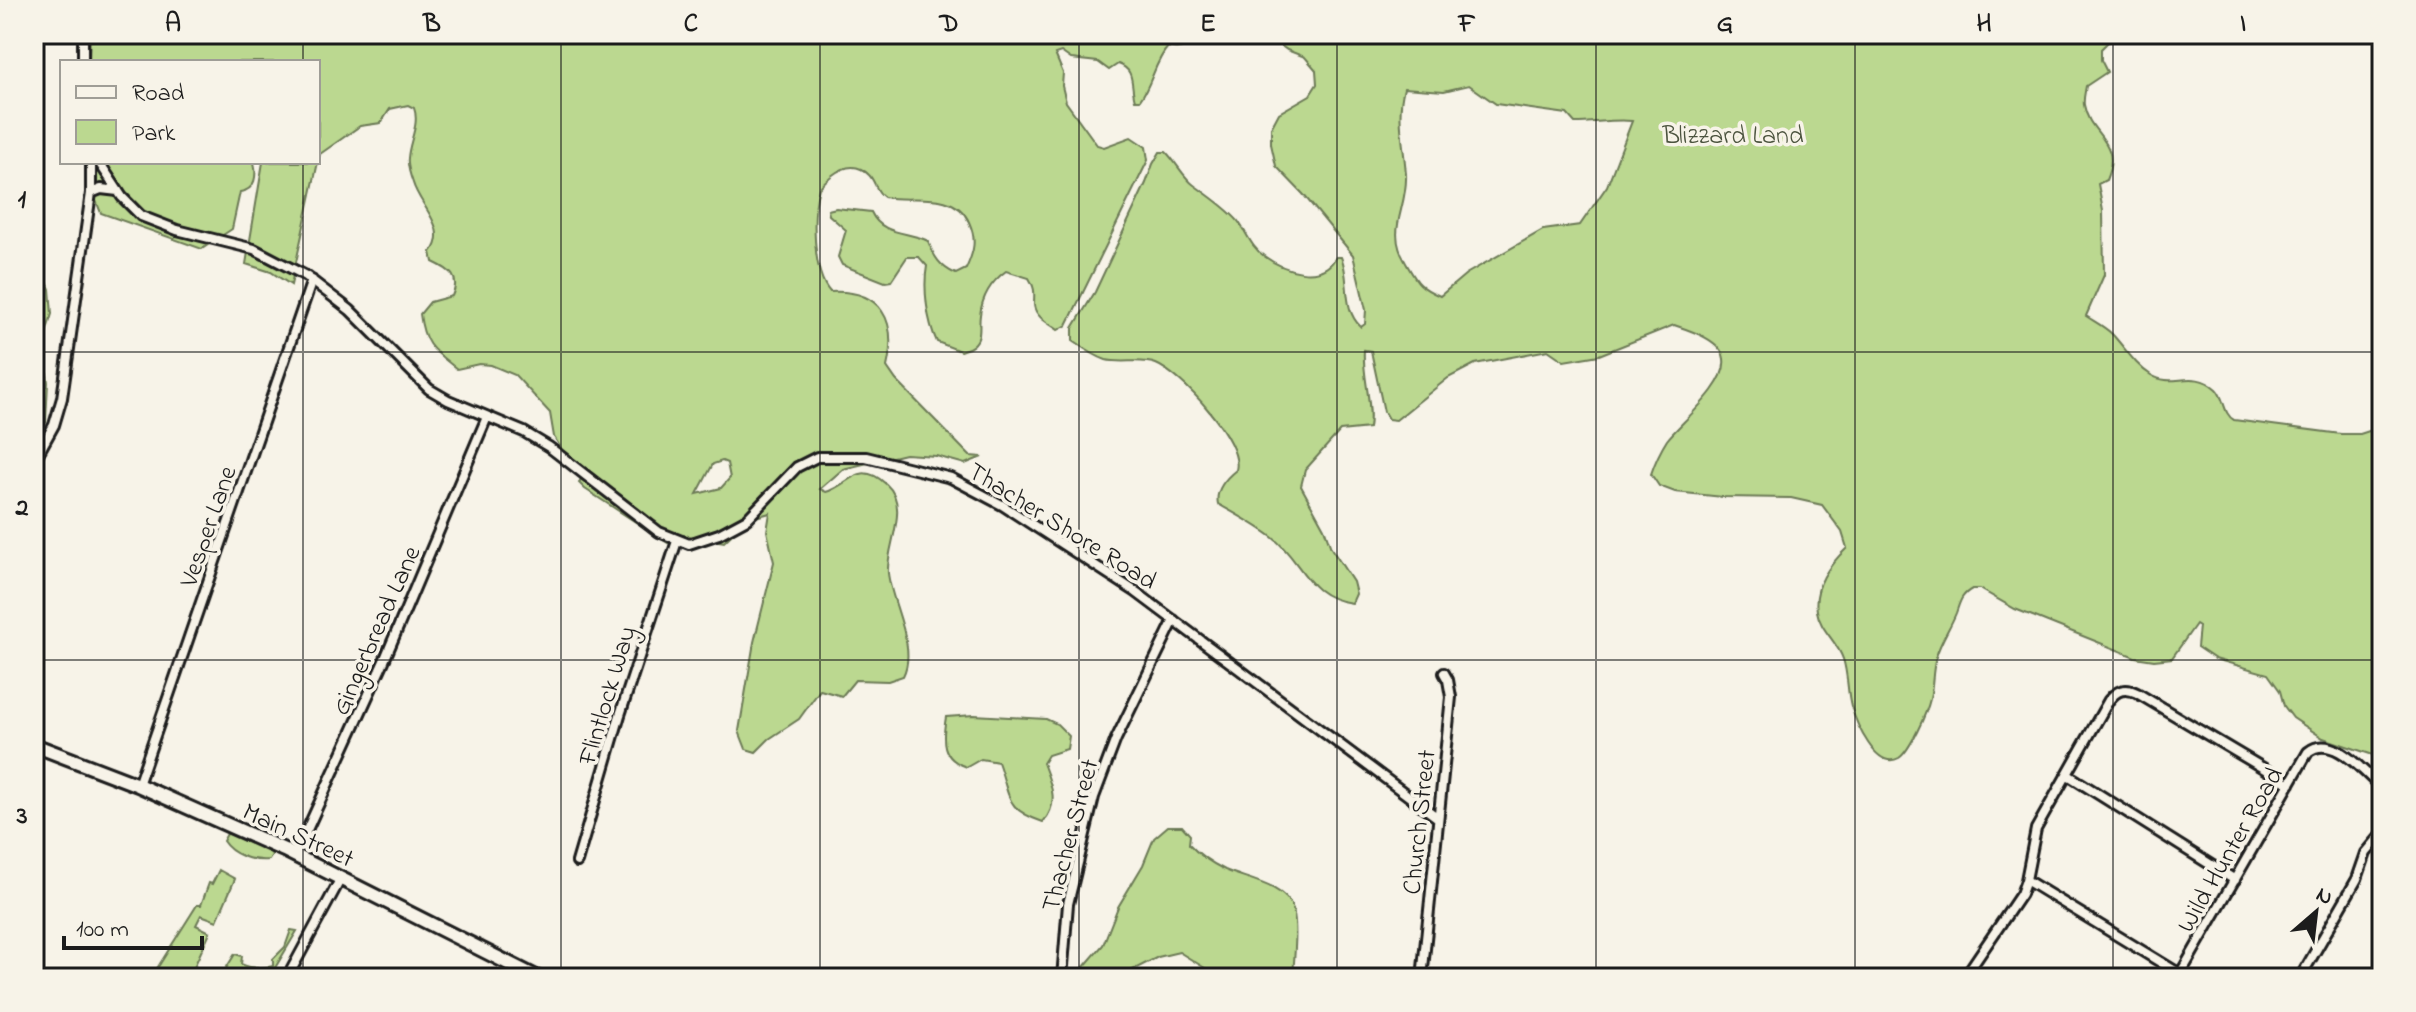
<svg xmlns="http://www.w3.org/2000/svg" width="2416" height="1012" font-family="'Indie Flower',sans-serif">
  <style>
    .green { fill: #bbd890; stroke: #6c7a56; stroke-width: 2; fill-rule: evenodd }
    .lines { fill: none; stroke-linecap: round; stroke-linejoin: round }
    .minor-casing { stroke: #1c1c1c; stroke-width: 14 }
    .secondary-casing { stroke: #1c1c1c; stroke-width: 18 }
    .minor { stroke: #f7f3e8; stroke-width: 8 }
    .secondary { stroke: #f7f3e8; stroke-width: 12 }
    .grid { fill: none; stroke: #1c1c1c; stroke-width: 2; stroke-opacity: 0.55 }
    .labels { text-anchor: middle; stroke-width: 7; stroke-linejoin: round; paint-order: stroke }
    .park-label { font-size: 26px; fill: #4c543f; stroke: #f7f3e8 }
    .street-label { font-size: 26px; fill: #1c1c1c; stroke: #f7f3e8 }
    .neatline { fill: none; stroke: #1c1c1c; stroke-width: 3 }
    .grid-label { font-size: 26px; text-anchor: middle; font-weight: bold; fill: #1c1c1c }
  </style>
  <rect width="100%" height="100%" fill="#f7f3e8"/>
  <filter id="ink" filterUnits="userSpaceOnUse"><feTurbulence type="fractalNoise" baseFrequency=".0125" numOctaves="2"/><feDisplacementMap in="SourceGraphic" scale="16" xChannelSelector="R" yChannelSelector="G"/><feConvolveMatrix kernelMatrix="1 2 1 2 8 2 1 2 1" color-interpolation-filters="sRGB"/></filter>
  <g filter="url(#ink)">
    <path class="green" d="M90,34H1191V39C1184,48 1179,50 1168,47C1155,61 1152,84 1140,100H1135C1130,85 1136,70 1118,64L1109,70L1098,62L1071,59L1061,52L1055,54L1063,73L1062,86L1066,102L1097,145L1104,147L1131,137L1146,147L1148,160L1067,325L1058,330C1050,324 1035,317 1034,305C1034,293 1036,290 1029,278L1006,271C991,282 982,297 980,315C978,326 983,338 972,346C969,349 964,349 960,351L937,342C927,321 923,288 927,266L919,257H907L891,281L885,282L842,265L838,257L846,230L829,215L828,210L836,208L871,212C882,236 908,231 928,241C934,257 940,267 956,274L966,269C974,251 977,240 969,222C954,188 911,203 884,197C875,191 876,182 869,175C852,157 832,173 819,188C812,213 812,272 830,292C881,289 898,320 887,367L896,380L970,456L982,457L965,464L936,456L905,454L843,469L820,489L826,492C850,485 858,459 886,484C911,506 886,546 888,573C891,603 918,647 903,676L888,681L855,680L842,696L820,690L799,719L769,739L756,752L746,749L739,731L754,642L774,562L767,531L770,513L748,519L724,542L684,535L668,543L585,489L579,483L583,474L573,467L554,437L550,413L515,375L491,365L479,364L457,369C433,350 424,346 420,314L430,302L452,296C461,277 450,270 433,262L431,252C450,229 419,205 413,183C410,175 407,166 408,158C409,141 420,124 414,108L408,105L390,109L381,123L360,126L320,154L318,161V62H89ZM722,461L727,463L730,478L721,488L697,494L713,464Z
      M1265,34H2116L2101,49V60L2107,72L2086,86C2085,92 2083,99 2084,105C2089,136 2123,140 2106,180L2098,184L2103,211L2104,275L2086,316C2095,322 2105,327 2112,334C2125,348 2135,365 2151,375C2173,389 2193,368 2216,389C2225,398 2223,414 2234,420L2341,434H2360L2372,430L2382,432V758L2323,738L2293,718L2284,706L2280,691L2268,674L2215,659L2197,647L2199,626L2196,624L2172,658L2154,660L2135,657L2015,609L1980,589H1972C1961,595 1960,602 1956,613C1950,628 1940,642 1936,657C1932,671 1933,686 1930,699C1927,712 1910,751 1899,758C1876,771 1856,723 1851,706C1847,691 1848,674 1843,659C1837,641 1820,630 1817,611C1813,586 1830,564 1847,548L1842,532L1822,505L1791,498L1723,497L1675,492L1659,486L1651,474C1655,462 1660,451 1667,440C1682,421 1728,385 1724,359C1722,340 1689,330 1674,325L1599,355L1564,361L1548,350L1475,364L1448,378L1396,420L1388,419L1384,412L1371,351L1364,350C1362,375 1373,405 1369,428L1340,431L1305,470L1301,486L1324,528L1331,548L1353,582L1356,594L1352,603C1305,597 1303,561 1272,537C1255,524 1236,514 1218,504C1215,490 1226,478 1236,470C1244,442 1181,374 1156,364C1141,358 1122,364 1106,360C1094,356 1083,348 1073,341V328L1095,292L1146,183L1153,164L1160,152H1166C1176,162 1184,178 1194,185C1208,195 1227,208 1238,221C1247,233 1251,247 1264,256C1283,270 1321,284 1336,257H1341C1351,279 1341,309 1361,327L1365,324L1366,310L1353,255L1303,194L1276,166L1271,144V128L1279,113L1310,95L1317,84L1316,70L1305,57L1287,50ZM1469,85L1496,104L1567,114L1575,123C1594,123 1614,119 1632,121L1607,186L1580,225L1543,230L1466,274L1440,296C1419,287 1417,282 1406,263C1385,229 1408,209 1406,174C1404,144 1396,118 1404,88L1444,91Z
      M88,162H254C257,175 256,190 240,192L232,229L202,249L101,213L87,178Z
      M263,162H318L291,285L271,272L246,264Z
      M34,263L42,271L50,289L52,314L43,343L48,382L46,422L34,436Z
      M974,715L1046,719L1057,724L1069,736L1067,749L1048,755L1043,763C1051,784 1060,803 1043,822C1004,809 1011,797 998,762L981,759L967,767C941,759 942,740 946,717Z
      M1168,826H1182L1190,835L1189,844C1199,855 1211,863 1225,870C1245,879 1286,885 1293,909C1298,931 1294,955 1293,978H1214L1213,973L1179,952L1158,957L1127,973L1102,974L1093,978L1083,968L1103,945L1118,907L1143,865L1154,838Z
      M228,832L269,849L272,855L269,860C253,862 232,855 223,841Z
      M219,870L235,879L217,921L201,915L196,925L210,932L189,978H151L197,905H201L209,883L212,884Z
      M291,930L297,931L269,978H220L235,954L242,956L241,964C252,969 262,969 273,966V959L285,947Z"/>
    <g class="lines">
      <g class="minor-casing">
        <path id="minor" d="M83,34V62
          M99,162L122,197L141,216L177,230L254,249L306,276L350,310L429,389L448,400L524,432L549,447L659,532L689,544L719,534L747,519L797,467L817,457H866L951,478L1002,505L1136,592L1438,818
          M91,193L101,189L118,191
          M34,461L54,425L62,398L91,193V162
          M2068,775L2235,880
          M138,785L312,280
          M295,856L384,661L487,417
          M577,862L620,715L677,541
          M2026,880L2180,974
          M1969,971L1980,978
          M287,978L341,878
          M1062,978L1068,904L1094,797L1116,739L1174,620
          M1422,978L1451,697L1448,680L1444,673
          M1964,978L2021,894L2026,880L2036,829L2109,700C2117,690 2125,687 2137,693L2290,784
          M2178,978L2308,752C2333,732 2364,773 2382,788
          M2300,978L2357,879L2366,853L2382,834"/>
      </g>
      <g class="secondary-casing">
        <path id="secondary" d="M34,745L138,785L284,850L538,978"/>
      </g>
      <use href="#minor" class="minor"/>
      <use href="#secondary" class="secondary"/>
    </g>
  </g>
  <path class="grid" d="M303,34V62M561,34V978M820,34V978M1079,34V978M1337,34V978M1596,34V978M1855,34V978M2113,34V978M303,162V978M34,352H2382M34,660H2382"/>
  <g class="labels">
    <g class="park-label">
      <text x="1733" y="143">Blizzard Land</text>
    </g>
    <g class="street-label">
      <text transform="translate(1063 525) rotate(32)" y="9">Thacher Shore Road</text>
      <text transform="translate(207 526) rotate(-71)" y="9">Vesper Lane</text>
      <text transform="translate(375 630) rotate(-66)" y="9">Gingerbread Lane</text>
      <text transform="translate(606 695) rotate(-73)" y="9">Flintlock Way</text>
      <text transform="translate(1418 822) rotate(-84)" y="9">Church Street</text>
      <text transform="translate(299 834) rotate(25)" y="9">Main Street</text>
      <text transform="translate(1069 835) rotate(-75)" y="9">Thacher Street</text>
      <text transform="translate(2229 849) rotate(-60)" y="9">Wild Hunter Road</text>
    </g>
  </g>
  <rect width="2416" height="1012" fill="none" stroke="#f7f3e8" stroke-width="88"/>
  <rect x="60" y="60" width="260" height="104" fill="#f7f3e8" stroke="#9f9d96" stroke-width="2"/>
  <rect x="76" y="86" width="40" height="12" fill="#f7f3e8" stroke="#9f9d96" stroke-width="2"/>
  <text x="132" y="100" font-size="24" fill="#1c1c1c">Road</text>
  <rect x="76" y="120" width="40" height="24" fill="#bbd890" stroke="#9f9d96" stroke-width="2"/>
  <text x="132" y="140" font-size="24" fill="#1c1c1c">Park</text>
  <g transform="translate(2316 912) rotate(28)" stroke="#f7f3e8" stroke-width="6" paint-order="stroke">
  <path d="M0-6L14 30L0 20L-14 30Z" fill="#1c1c1c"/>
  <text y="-12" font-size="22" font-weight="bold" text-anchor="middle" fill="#1c1c1c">N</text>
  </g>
  <path d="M64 936v12h138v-12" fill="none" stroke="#1c1c1c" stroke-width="4"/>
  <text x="76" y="936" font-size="24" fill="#1c1c1c" stroke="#f7f3e8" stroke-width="6" paint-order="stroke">100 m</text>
  <rect x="44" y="44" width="2328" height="924" class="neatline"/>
  <g class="grid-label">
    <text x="173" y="31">A</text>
    <text x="432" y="31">B</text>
    <text x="691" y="31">C</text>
    <text x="949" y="31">D</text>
    <text x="1208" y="31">E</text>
    <text x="1467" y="31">F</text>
    <text x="1725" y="31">G</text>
    <text x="1984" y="31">H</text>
    <text x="2243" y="31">I</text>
    <text x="22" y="207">1</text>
    <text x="22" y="515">2</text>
    <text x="22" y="823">3</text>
  </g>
</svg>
